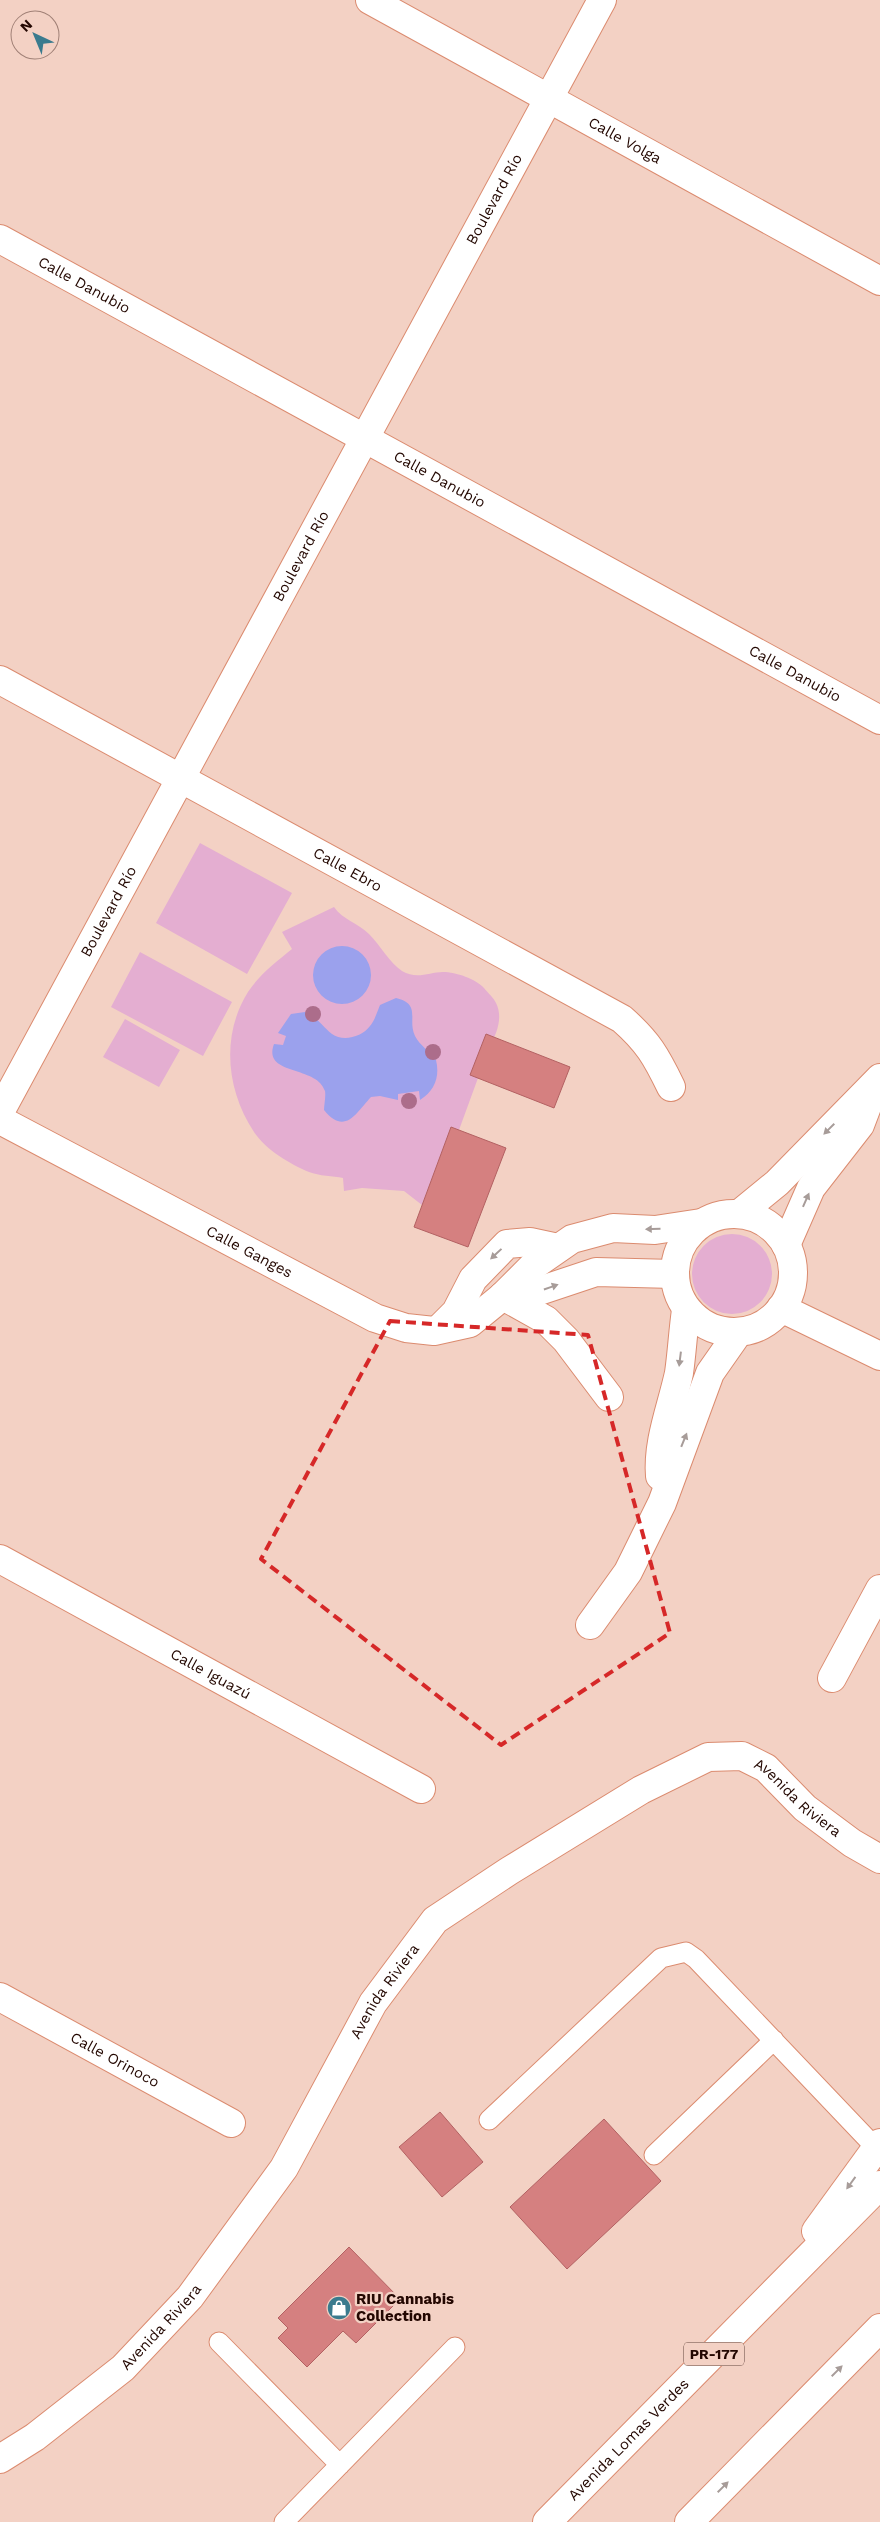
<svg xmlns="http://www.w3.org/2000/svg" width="880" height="2522" font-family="'Work Sans',sans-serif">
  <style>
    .green { fill: #e4aed1 }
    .water { fill: #9ba1ed }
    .building { fill: #d58080; stroke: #b36162 }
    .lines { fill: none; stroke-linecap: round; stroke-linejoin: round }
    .service-casing { stroke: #db8b6f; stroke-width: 21 }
    .minor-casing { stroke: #db8b6f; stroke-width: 30 }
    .tertiary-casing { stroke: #db8b6f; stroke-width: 30 }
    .trunk-casing { stroke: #db8b6f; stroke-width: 30 }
    .service { stroke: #fff; stroke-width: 19 }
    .minor { stroke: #fff; stroke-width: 28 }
    .tertiary { stroke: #fff; stroke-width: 28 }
    .trunk { stroke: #fff; stroke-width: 28 }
    .tree { fill: #ac6d8b }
    .oneway { fill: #a79c99 }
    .marked { fill: none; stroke: #d62828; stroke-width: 4; stroke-dasharray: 10 6; stroke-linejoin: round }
    .labels { text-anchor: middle; stroke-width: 4.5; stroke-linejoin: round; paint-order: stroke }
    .shield { fill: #f3d1c4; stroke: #61443c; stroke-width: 1 }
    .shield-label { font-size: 14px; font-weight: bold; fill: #230701 }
    .street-label { font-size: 15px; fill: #230701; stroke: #f3d1c4 }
    .poi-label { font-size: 15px; font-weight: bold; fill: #230701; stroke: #f3d1c4; text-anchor: start }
  </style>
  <rect width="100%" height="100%" fill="#f3d1c4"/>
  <path class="green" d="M200,843L292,893L247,974L156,923Z
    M334,907C343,920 358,923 369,934C380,945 390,963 402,971C417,980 429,972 443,972C456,972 476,979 484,988C488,993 494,998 496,1003C508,1027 483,1056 471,1075L478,1078L459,1130L451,1128L422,1205L404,1191L362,1188L344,1191L343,1178C333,1176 319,1176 309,1172C290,1164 266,1150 254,1132C226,1090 221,1035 248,992C259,975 276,962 292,949L282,932Z
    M140,952L232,1002L203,1056L111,1007Z
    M125,1019L180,1050L159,1087L103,1057Z
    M692 1274a40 40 0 1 1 80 0a40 40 0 1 1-80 0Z"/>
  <path class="water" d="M313 975a29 29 0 1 1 58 0a29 29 0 1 1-58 0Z
    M396,998C422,1004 407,1020 415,1036C420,1046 430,1051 436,1060C440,1076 435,1091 420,1100L419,1091L398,1094V1100L380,1096L371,1097C356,1113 345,1136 324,1110C324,1105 326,1096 325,1091C317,1065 262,1076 274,1044L283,1045L286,1036L278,1033L291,1014L305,1012C317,1017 322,1026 332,1034C343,1042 362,1037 370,1026C375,1020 377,1012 380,1005Z"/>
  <path class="building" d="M486,1034L570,1067L554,1108L470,1075Z
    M451,1127L506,1148L468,1247L414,1227Z
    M440,2112L483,2162L442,2197L399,2147Z
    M604,2119L661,2181L567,2269L510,2207Z
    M349,2247L400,2299L356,2343L343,2331L307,2367L278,2338L288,2328L278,2318Z"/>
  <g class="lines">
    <g class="service-casing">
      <path id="service" d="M489,2120L661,1958L686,1952L696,1959L876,2148
        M654,2155L774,2040
        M219,2342L340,2465
        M284,2522L455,2347"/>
    </g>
    <g class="minor-casing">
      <g id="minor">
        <path id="s1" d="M370,0L880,281"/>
        <path id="s2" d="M0,239L880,720"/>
        <path id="s3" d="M0,680L622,1019C648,1042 656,1056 671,1087"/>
        <path id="s4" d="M0,1112L602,0"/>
        <path id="s5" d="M0,1120L375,1318L406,1328L434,1331L470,1323L503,1296L533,1266L572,1239L613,1228L655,1230L701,1223"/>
        <path d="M503,1296L539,1291L596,1272L674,1274"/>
        <path d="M503,1296L546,1320L566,1340L609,1397"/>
        <path d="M781,1308L880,1356"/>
        <path d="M439,1329L456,1312L473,1279L507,1244L530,1242L558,1248"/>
        <path id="s6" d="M0,1559L421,1789"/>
        <path d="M832,1678L880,1589"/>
        <path id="s7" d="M0,1997L231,2123"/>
      </g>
    </g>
    <g class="tertiary-casing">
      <g id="tertiary">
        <circle cx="734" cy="1273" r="59"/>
        <path d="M739,1214L777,1183L880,1078"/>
        <path d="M786,1245L811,1188L860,1125L871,1096"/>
        <path d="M660,1476C657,1442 672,1406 679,1373C682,1352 683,1331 686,1310"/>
        <path d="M590,1625L628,1572L662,1503L710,1373L738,1333"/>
        <path id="s8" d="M0,2459L35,2437L123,2368L190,2297L284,2168L373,2003L435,1920L509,1871L641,1790L708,1757L742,1756L766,1768L805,1808L852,1843L880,1859"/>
      </g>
    </g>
    <g class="trunk-casing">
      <g id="trunk">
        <path d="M816,2231L880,2143"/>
        <path id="s9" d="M547,2522L880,2185"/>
        <path d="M689,2522L880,2328"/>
      </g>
    </g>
    <use href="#service" class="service"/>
    <use href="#minor" class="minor"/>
    <use href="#tertiary" class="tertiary"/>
    <use href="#trunk" class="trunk"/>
  </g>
  <g class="tree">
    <circle cx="313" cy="1014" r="8"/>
    <circle cx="433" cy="1052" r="8"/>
    <circle cx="409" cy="1101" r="8"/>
  </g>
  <defs><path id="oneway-solid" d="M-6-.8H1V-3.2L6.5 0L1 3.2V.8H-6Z" transform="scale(1.25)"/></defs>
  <g class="oneway">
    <use href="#oneway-solid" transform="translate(829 1129) rotate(135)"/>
    <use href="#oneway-solid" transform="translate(806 1200) rotate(-66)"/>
    <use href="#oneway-solid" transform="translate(653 1229) rotate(179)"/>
    <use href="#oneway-solid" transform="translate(496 1254) rotate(137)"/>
    <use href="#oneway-solid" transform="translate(551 1287) rotate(-19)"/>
    <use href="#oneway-solid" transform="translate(680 1359) rotate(97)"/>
    <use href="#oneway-solid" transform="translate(684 1440) rotate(-68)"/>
    <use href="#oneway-solid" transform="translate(851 2183) rotate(126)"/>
    <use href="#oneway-solid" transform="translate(837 2371) rotate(-45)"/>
    <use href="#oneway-solid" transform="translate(723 2487) rotate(-45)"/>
  </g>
  <path class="marked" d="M390,1321L588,1335L670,1633L501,1745L261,1559Z"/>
  <defs>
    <g id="shop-disc" transform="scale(1.25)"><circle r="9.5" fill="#3a7b8e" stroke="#f3d1c4"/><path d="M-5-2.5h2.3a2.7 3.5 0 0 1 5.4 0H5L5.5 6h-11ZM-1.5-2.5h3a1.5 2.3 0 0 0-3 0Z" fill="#fff"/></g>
  </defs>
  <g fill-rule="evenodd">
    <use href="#shop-disc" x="339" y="2308"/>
  </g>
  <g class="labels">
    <rect class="shield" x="684" y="2342.5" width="60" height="23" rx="4"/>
    <g class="shield-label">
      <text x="714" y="2359">PR-177</text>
    </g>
    <g class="street-label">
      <text dy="5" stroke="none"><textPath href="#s1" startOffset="291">Calle Volga</textPath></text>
      <text dy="5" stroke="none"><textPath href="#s4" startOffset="1038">Boulevard Río</textPath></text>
      <text dy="5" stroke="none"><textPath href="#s2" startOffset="96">Calle Danubio</textPath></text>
      <text dy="5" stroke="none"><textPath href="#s2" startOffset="501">Calle Danubio</textPath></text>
      <text dy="5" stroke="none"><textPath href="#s4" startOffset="632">Boulevard Río</textPath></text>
      <text dy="5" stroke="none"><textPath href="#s2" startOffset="906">Calle Danubio</textPath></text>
      <text dy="5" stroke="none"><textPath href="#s3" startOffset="396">Calle Ebro</textPath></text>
      <text dy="5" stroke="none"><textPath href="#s4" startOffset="228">Boulevard Río</textPath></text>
      <text dy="5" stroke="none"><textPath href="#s5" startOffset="282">Calle Ganges</textPath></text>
      <text dy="5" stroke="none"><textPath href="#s6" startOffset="240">Calle Iguazú</textPath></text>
      <text dy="5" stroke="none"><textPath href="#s8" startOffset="1124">Avenida Riviera</textPath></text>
      <text dy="5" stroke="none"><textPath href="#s8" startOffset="614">Avenida Riviera</textPath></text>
      <text dy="5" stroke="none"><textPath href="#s7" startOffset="131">Calle Orinoco</textPath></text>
      <text dy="5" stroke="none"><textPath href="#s8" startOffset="209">Avenida Riviera</textPath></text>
      <text dy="5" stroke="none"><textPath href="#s9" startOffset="116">Avenida Lomas Verdes</textPath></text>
    </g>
    <g class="poi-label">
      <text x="356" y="2304">RIU Cannabis<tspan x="356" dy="17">Collection</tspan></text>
    </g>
  </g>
  <g transform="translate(35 35) rotate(316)"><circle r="24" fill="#f3d1c4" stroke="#a08076"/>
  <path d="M0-4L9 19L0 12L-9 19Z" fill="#3a7b8e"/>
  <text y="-8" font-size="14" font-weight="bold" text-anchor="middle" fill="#230701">N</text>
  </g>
</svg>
